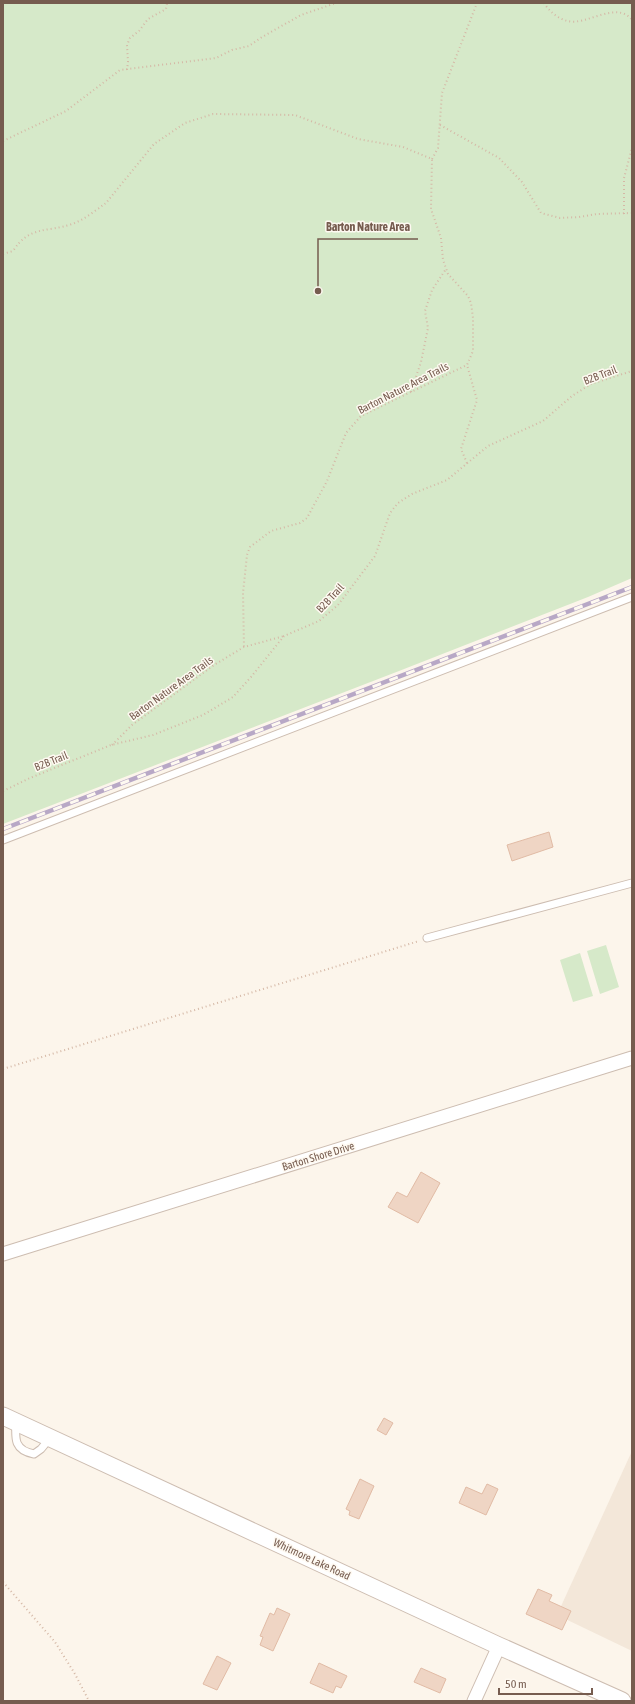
<svg xmlns="http://www.w3.org/2000/svg" width="635" height="1704" font-family="'Asap Condensed',sans-serif">
  <style>
    .residential { fill: #f3e7d9 }
    .green { fill: #d6e9c9 }
    .building { fill: #efd5c4; stroke: #e1bba5 }
    .lines { fill: none; stroke-linecap: round; stroke-linejoin: round }
    .service-casing { stroke: #cdbdb1; stroke-width: 9 }
    .minor-casing { stroke: #cdbdb1; stroke-width: 15 }
    .tertiary-casing { stroke: #cdbdb1; stroke-width: 19 }
    .path { stroke: #d5b8a6; stroke-width: 2; stroke-dasharray: 1 3; stroke-linecap: butt }
    .service { stroke: #fff; stroke-width: 7 }
    .minor { stroke: #fff; stroke-width: 13 }
    .tertiary { stroke: #fff; stroke-width: 17 }
    .rail-casing { stroke: #b8a8c6; stroke-width: 4.5 }
    .rail { stroke: #fef9f1; stroke-width: 3; stroke-dasharray: 9; stroke-linecap: butt }
    .labels { text-anchor: middle; stroke-width: 3; stroke-linejoin: round; paint-order: stroke }
    .street-label { font-size: 11px; fill: #765c4f; stroke: #fef9f1 }
    .leader { fill: none; stroke: #765c4f; stroke-width: 1.5 }
    .callout-dot { fill: #765c4f; stroke: #fef9f1; stroke-width: 1.5 }
    .callout-label { font-size: 12px; text-anchor: middle; font-weight: bold; fill: #765c4f; stroke: #fef9f1; stroke-width: 3; stroke-linejoin: round; paint-order: stroke }
  </style>
  <rect width="100%" height="100%" fill="#fcf5eb"/>
  <path class="residential" d="M632,1451V1651L557,1615Z"/>
  <path class="green" d="M3,3H632V578L588,597L399,671L3,824Z
    M606,945L619,987L600,994L587,951Z
    M580,953L593,996L573,1002L560,960Z"/>
  <path class="building" d="M549,832L553,847L512,861L507,845Z
    M421,1172L440,1183L418,1223L388,1207L397,1192L407,1197Z
    M384,1418L393,1423L386,1435L377,1430Z
    M360,1479L374,1486L359,1519L349,1515L350,1511L346,1509Z
    M487,1484L498,1489L486,1515L459,1503L466,1487L482,1494Z
    M538,1589L552,1595L549,1601L571,1611L562,1630L526,1614Z
    M277,1608L290,1614L273,1651L260,1645L263,1637L260,1636L270,1613L274,1615Z
    M217,1656L231,1663L217,1690L203,1684Z
    M319,1663L347,1676L341,1688L336,1686L333,1693L310,1683Z
    M421,1668L446,1679L440,1693L414,1682Z"/>
  <g class="lines">
    <g class="service-casing">
      <path id="service" d="M3,840L632,597
        M427,938L632,883
        M16,1422C15,1439 14,1450 34,1454L41,1449L50,1438"/>
    </g>
    <g class="minor-casing">
      <path id="minor" d="M3,1254L632,1058
        M474,1701L499,1646"/>
    </g>
    <g class="tertiary-casing">
      <path id="tertiary" d="M3,1416L499,1646L622,1701"/>
    </g>
    <path class="path" d="M544,3C549,11 558,19 568,21C586,26 617,0 632,20
      M127,70L128,62L127,45L130,38L139,31L148,19L166,9L167,3
      M440,125L499,158L522,182L541,213L560,218L579,217L597,214L632,213
      M3,141L66,111L120,70L216,58L232,50L249,46L262,37L301,15L336,3
      M432,159L438,148L442,93L477,3
      M624,214V178L632,148
      M3,254L13,251C30,225 46,233 72,224C84,220 96,210 106,203L154,144L185,123L213,114L295,115L358,139L403,147L432,159L431,209L441,238L443,260L448,274L468,296L471,303L473,318V351L467,365L361,416L346,433L327,481L307,518L300,523L271,531L250,547L247,555L243,593L244,647
      M411,392L421,362L428,328L425,311L432,290L446,269
      M467,463L461,449L477,400L467,365
      M112,745L132,725L214,665L244,647L284,636
      M3,791L30,778L111,745L153,735L203,715L233,697L251,677L284,636L319,621L338,605L375,556L390,513L398,503L412,494L447,480L488,446L543,421L572,396L591,384L632,371
      M3,1069L419,941
      M3,1582L55,1642L75,1674L89,1701"/>
    <use href="#service" class="service"/>
    <use href="#minor" class="minor"/>
    <use href="#tertiary" class="tertiary"/>
    <g class="rail-casing">
      <path id="rail" d="M3,829L632,587"/>
    </g>
    <use href="#rail" class="rail"/>
  </g>
  <g class="labels">
    <g class="street-label">
      <text transform="translate(600 375) rotate(-21)" y="4">B2B Trail</text>
      <text transform="translate(403 388) rotate(-27)" y="4">Barton Nature Area Trails</text>
      <text transform="translate(330 598) rotate(-47)" y="4">B2B Trail</text>
      <text transform="translate(171 688) rotate(-36)" y="4">Barton Nature Area Trails</text>
      <text transform="translate(51 761) rotate(-22)" y="4">B2B Trail</text>
      <text transform="translate(318 1156) rotate(-17)" y="4">Barton Shore Drive</text>
      <text transform="translate(312 1559) rotate(25)" y="4">Whitmore Lake Road</text>
    </g>
  </g>
  <path class="leader" d="M318 291L318 239H418"/>
  <circle class="callout-dot" cx="318" cy="291" r="4"/>
  <g class="callout-label">
    <text x="368" y="231">Barton Nature Area</text>
  </g>
  <rect width="635" height="1704" fill="none" stroke="#765c4f" stroke-width="8"/>
  <path d="M499 1688v6h93v-6" fill="none" stroke="#765c4f" stroke-width="2"/>
  <text x="505" y="1688" font-size="12" fill="#765c4f" stroke="#fef9f1" stroke-width="3" paint-order="stroke">50 m</text>
</svg>
